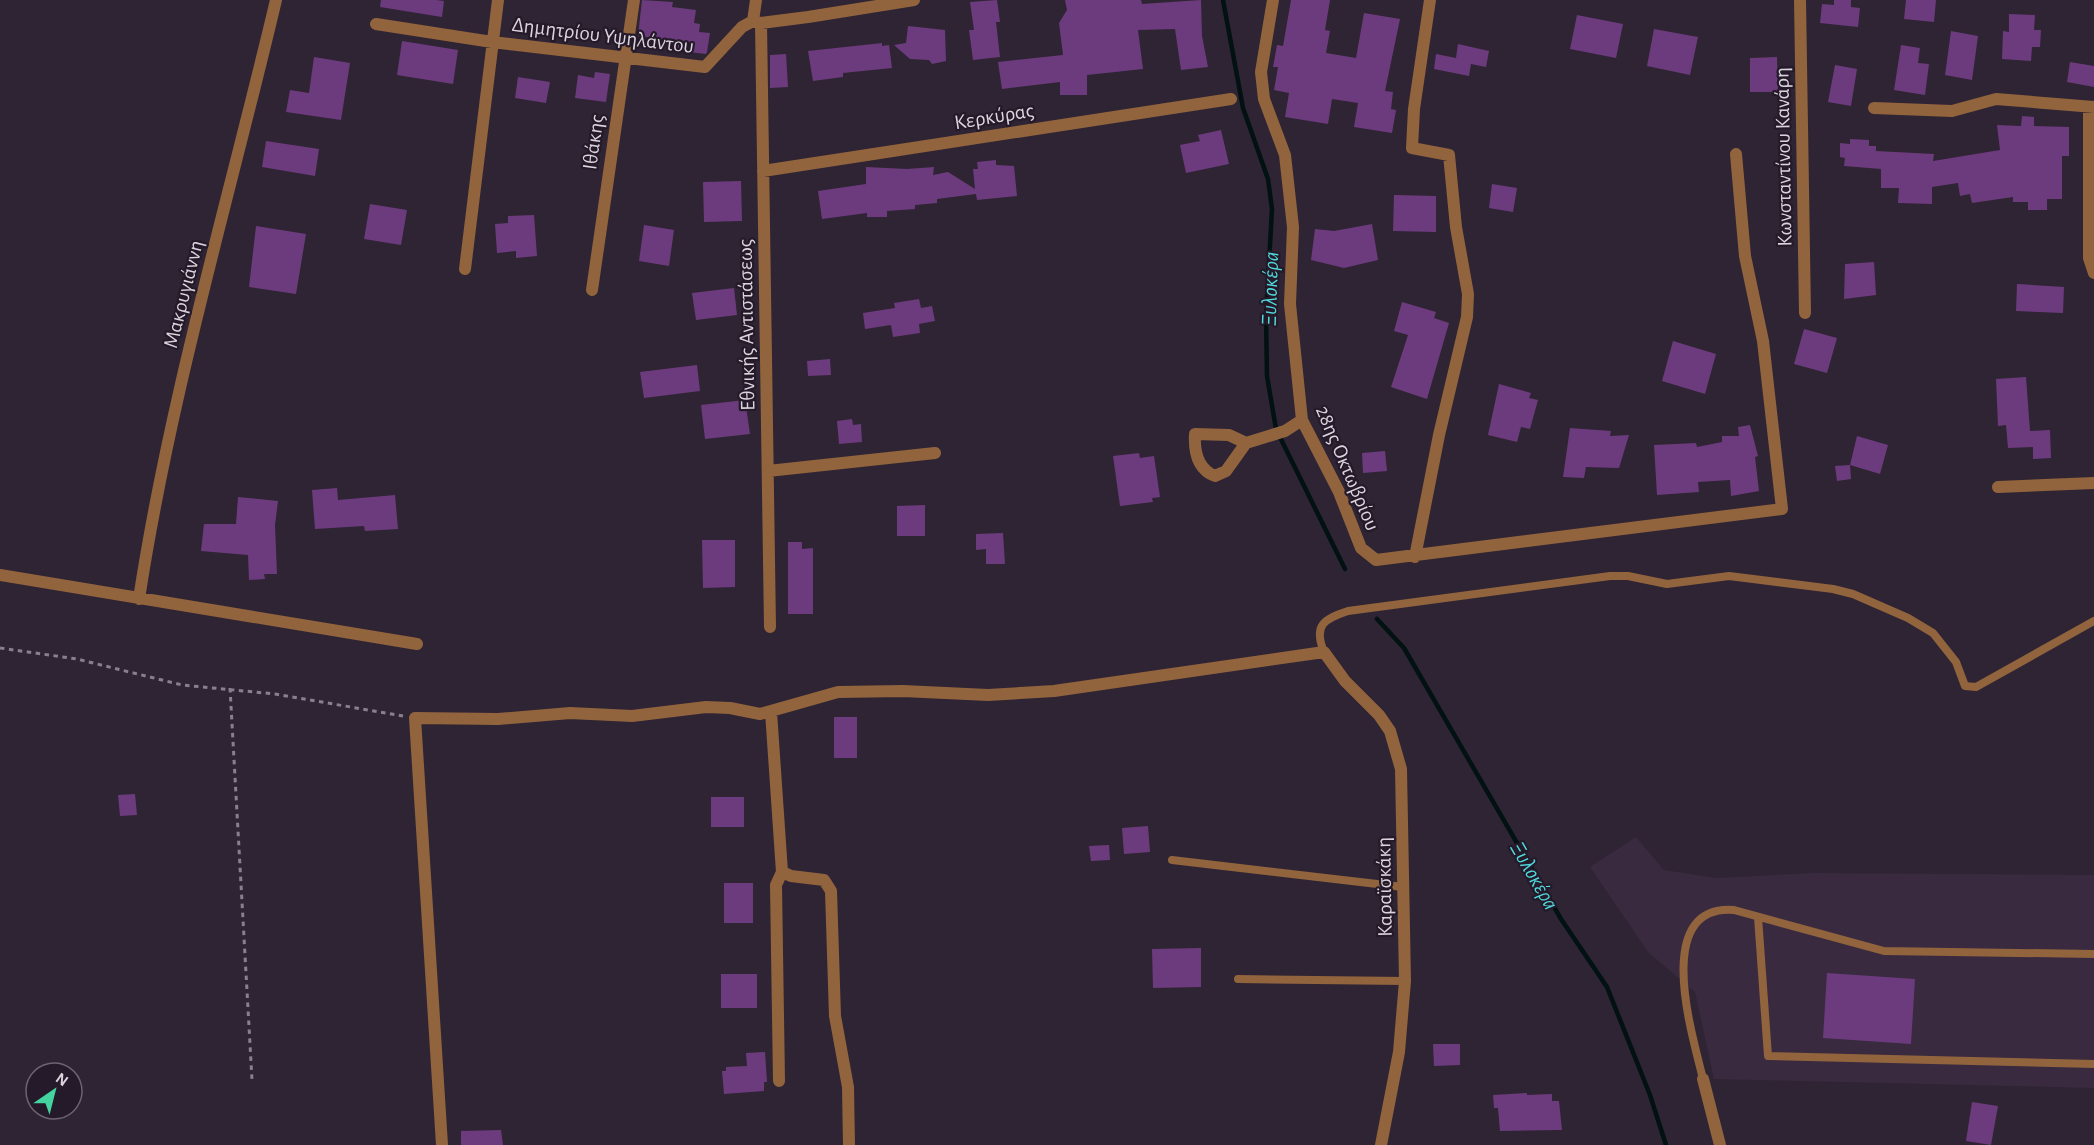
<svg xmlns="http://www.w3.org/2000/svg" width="2094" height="1145" font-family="'Alegreya Sans',sans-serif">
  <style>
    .built { fill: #392a3f }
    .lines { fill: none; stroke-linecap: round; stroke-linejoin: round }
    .stream { stroke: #021112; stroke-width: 4.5 }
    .building { fill: #6c3b7d }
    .path { stroke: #89808d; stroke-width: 3; stroke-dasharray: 4.5 4.5; stroke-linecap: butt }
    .service { stroke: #91643d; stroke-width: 8 }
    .minor { stroke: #91643d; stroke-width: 12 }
    .labels { text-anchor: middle; stroke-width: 4.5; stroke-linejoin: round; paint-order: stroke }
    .street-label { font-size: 21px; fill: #dbd4de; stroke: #251a29 }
    .water-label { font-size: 22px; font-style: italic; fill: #4fdadd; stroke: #251a29 }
  </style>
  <rect width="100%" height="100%" fill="#2f2433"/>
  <path class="built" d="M1636,837L1664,870L1716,878L1814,873L2094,875V1088L1714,1079L1695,992L1648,952L1590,867Z"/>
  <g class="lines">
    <path class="stream" d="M1223,0L1243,108L1268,179L1272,209L1266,316L1267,376L1276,429L1345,569
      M1377,619L1404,648L1561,919L1607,987L1650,1095L1666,1145"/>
  </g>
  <path class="building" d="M381,0H436L444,1L442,17L380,7Z
    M642,0L673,2L672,7L696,10L694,23L700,24L699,32L710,33L707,52L706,54L672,50L673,41L638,36Z
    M997,0L1000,22H996L1000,57L973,60L969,30H974L970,2Z
    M1065,0H1141L1142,4L1201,0L1202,36L1208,67L1181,70L1175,29L1138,30L1143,69L1087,75V95H1060V82L1002,89L998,62L1063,55L1059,23L1067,10Z
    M1291,0H1330L1325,30L1330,31L1326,53L1356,58L1364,13L1400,19L1385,91L1393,92L1391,109L1396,110L1392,133L1354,127L1358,103L1332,99L1328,124L1285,117L1289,93L1274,90L1278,67H1273L1277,45L1283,46Z
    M1834,0H1851V7L1860,8L1858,27L1820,23L1822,4L1834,5Z
    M1906,0H1936L1934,22L1904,19Z
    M2009,14L2035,15L2034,30H2041L2040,47H2032L2031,61L2002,59L2003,31L2009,32Z
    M1577,15L1623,24L1616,58L1570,49Z
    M908,26L945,30L946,61L932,64L929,60L910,59L894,45L906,43Z
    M1654,29L1698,37L1690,75L1647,66Z
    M1951,31L1978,36L1972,80L1945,75Z
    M402,41L458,50L453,84L397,75Z
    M882,43V46L889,45L892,68L843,73V77L813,81L808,51Z
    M1458,44L1489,51L1486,67L1471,64L1469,76L1434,69L1436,54L1456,58Z
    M1901,45L1920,48L1918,63L1929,64L1925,95L1894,90Z
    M786,54L788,87L770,88V55Z
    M314,57L350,63L341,120L286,112L290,90L309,93Z
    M1777,57L1778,92H1750V58Z
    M2070,62L2094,66V87L2067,82Z
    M1835,65L1857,69L1851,106L1828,102Z
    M595,72L610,74L606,102L575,98L578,75L594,78Z
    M518,77L550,82L546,103L515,98Z
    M2022,116L2034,117V126L2069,127V156H2062V199H2047V210H2028V202H2013V197L1972,203L1970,194L1960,196L1958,183L1932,187V204L1898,203L1899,188H1881V169L1844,166L1845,158L1840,157V143L1850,144V139L1869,140V146H1876V151L1934,154L1933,161L2000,150L1997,125L2021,126Z
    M1221,130L1229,164L1186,173L1180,145L1200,141L1198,135Z
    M266,141L319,149L315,176L262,167Z
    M996,160V165L1014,166L1017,196L977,200L976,194L937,199V203L915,205V209L887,211V217H867V213L822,219L818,191L866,184V167L907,169L934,167L933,175L948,172L975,189L973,169H978L977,162Z
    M741,181L742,221L704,222L703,182Z
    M1492,184L1517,188L1513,212L1489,208Z
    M1394,195L1436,196V232L1393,231Z
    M370,204L407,210L401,245L364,239Z
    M534,215L537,256L516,258V251L497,253L495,224L508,223V216Z
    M1372,224L1378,260L1344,268L1311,260L1315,229L1334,231Z
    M644,225L674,230L669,266L639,261Z
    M256,226L306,234L296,294L249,287Z
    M1874,262L1876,295L1844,299L1845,264Z
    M2017,284L2064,287L2063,313L2016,311Z
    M734,288L737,315L696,320L692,293Z
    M919,299L921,308L932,306L935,321L919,324L920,333L893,337L891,325L865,329L863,313L895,308L894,303Z
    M1402,302L1436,312L1434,318L1449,323L1427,399L1391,387L1408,335L1394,331Z
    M1804,329L1837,338L1827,373L1794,364Z
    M1673,341L1716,354L1705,394L1662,381Z
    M830,359L831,375L808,376L807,361Z
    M697,365L700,391L644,398L640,372Z
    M2026,377L2030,431L2050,430L2051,458L2033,459V447L2008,448L2006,425L1998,426L1996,379Z
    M1499,384L1531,393L1529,398L1538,400L1530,429L1521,427L1517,442L1488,435Z
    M745,400L750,434L705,439L701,405Z
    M852,419L853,425L861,424L862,442L839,444L837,421Z
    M1750,425L1758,456L1755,457L1759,491L1731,496L1730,480L1698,482L1699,492L1657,495L1654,445L1696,443L1697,447L1722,442V436H1739L1738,427Z
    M1570,428L1611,431L1610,436L1629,435L1619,468L1586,467L1584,478L1563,477Z
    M1857,436L1888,445L1880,474L1850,465Z
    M1385,451L1387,471L1363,473L1362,453Z
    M1139,453L1140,458L1154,456L1160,497L1152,498L1153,502L1120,506L1113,456Z
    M1850,465L1851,479L1837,481L1835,466Z
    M337,488L338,500L395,495L398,529L365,531L364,526L315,529L312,490Z
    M238,497L278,501L275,525L277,574H264L265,579L249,580L248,555L201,551L204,524H236Z
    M925,505V536H897V506Z
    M1003,533L1005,564H986V549L976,550V534Z
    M702,540H735V587L703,588Z
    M788,542H802V549L813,548V614H788Z
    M834,717H857V758H834Z
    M135,794L137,815L120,816L118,795Z
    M711,797H744V827H711Z
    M1148,826L1150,852L1124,854L1122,828Z
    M1109,845L1110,860L1091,861L1089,846Z
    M724,883H753V923H724Z
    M1201,948V987L1153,988L1152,949Z
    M1827,973L1915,979L1911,1044L1823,1038Z
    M721,974H757V1008H721Z
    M1433,1044H1460V1065L1434,1066Z
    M765,1052L767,1082H764V1091L724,1094L722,1071H726V1067L747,1066L746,1053Z
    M1527,1093V1095L1552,1094V1101H1559L1562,1130L1500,1131L1498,1108H1494L1493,1095Z
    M1972,1102L1998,1106L1991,1145L1966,1141Z
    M501,1130L503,1145H461V1131Z"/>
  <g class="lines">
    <path class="path" d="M0,648L77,659L182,685L275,694L403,716
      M230,688L252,1080"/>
    <path class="service" d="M1324,652C1313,625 1324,619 1348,611L1610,576H1628L1667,584L1729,576L1833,589L1853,594L1908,618L1933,633L1956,662L1965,686L1976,687L2094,621
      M1172,860L1403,887
      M1758,917L1768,1056L2094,1064
      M1238,979L1405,981
      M1703,1079C1693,1037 1651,904 1734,910L1884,951L2094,954"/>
    <path class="minor" d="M1273,0L1261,72L1264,99L1285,155L1293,227L1290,304L1302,420L1339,492L1361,548L1376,560L1782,509L1763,341L1745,256L1736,154
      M1800,0L1805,313
      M753,21L756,0
      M761,23L770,627
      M376,24L492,42L705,67L742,27L753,21L761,23L808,17L914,0
      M2089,107V258L2094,273
      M1874,108L1952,111L1996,99L2094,107
      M763,171L1231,99
      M465,269L498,0
      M592,290L634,0
      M1246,443L1229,435L1195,434C1194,451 1197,469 1215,476L1226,471L1246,443L1285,431L1302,420
      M768,471L935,453
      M1998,487L2094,483
      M1415,557L1439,435L1467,317L1468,294L1456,227L1449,155L1412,148L1414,109L1430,0
      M0,575L417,644
      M139,599C170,396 229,199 276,0
      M771,712L782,872L791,876L824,880L831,891L835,1016L848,1087L849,1145
      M1703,1079L1720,1145
      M779,1081L776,885L782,872
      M442,1145L415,718L498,719L570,713L632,716L706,707L730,708L760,714L838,692L903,691L988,695L1054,691L1324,652L1345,681L1379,715L1390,731L1401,769L1405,981L1399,1052L1381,1145"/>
  </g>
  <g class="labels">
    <g class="street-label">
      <text transform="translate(603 35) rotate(7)" y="7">Δημητρίου Υψηλάντου</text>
      <text transform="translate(994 116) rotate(-9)" y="7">Κερκύρας</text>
      <text transform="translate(593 142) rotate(-82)" y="7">Ιθάκης</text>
      <text transform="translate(1783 157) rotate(-91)" y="7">Κωνσταντίνου Κανάρη</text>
      <text transform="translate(183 294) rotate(-76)" y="7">Μακρυγιάννη</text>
      <text transform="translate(746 325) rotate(-91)" y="7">Εθνικής Αντιστάσεως</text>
      <text transform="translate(1348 468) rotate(67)" y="7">28ης Οκτωβρίου</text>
      <text transform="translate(1384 887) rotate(-91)" y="7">Καραϊσκάκη</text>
    </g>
    <g class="water-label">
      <text transform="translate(1269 289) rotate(-88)" y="8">Ξυλοκέρα</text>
      <text transform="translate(1535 875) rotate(60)" y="8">Ξυλοκέρα</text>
    </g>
  </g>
  <g transform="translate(54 1091) rotate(35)"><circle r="28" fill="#251a29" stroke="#6e6471" stroke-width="1.5"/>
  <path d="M0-4.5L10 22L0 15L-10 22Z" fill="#44d49f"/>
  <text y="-9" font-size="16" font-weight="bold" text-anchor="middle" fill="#dbd4de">N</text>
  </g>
</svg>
